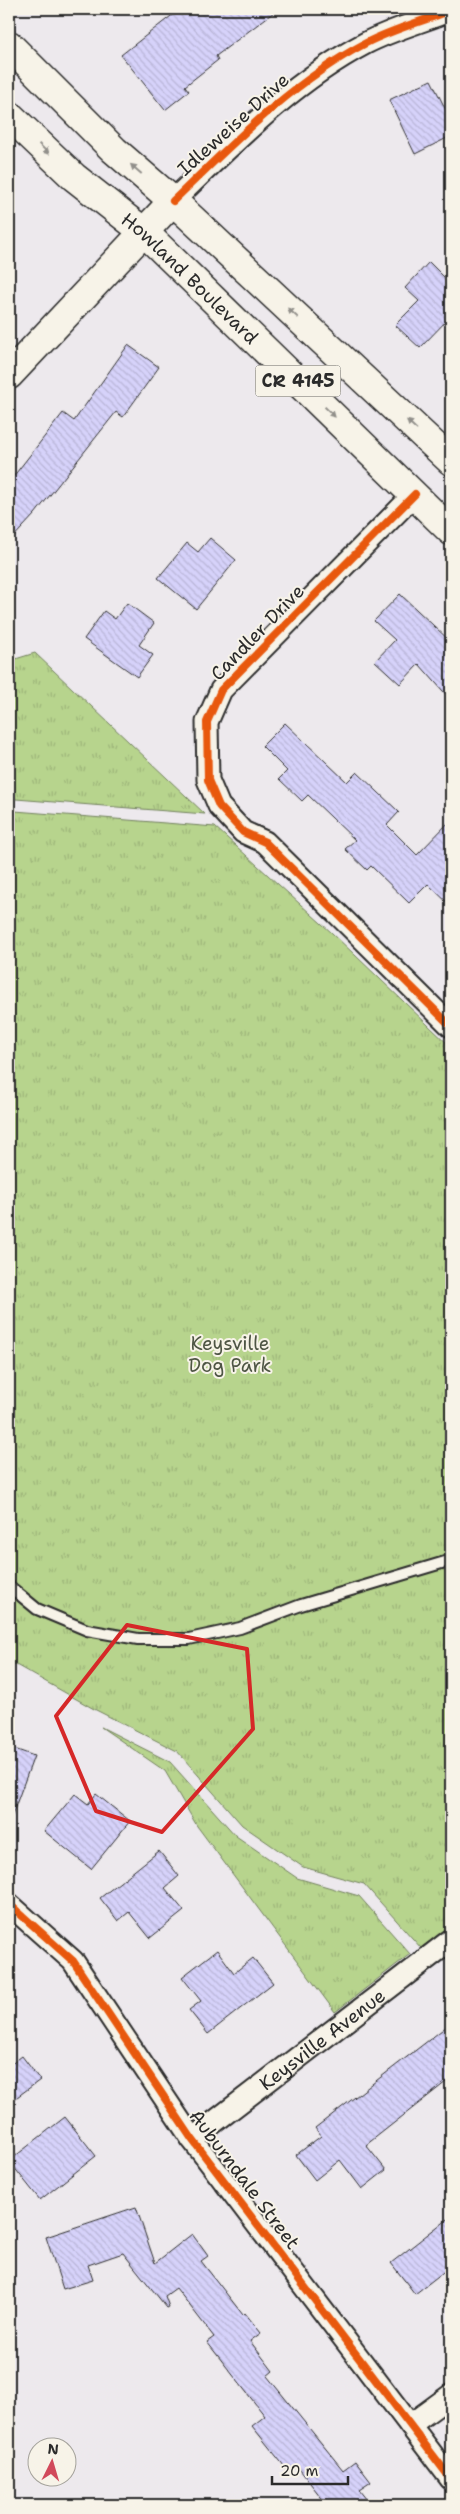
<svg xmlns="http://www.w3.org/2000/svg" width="460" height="2514" font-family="'Shantell Sans',sans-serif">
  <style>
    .park { fill: url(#park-tufts); stroke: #71805c }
    .building { fill: url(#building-back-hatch); stroke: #2b2b2b }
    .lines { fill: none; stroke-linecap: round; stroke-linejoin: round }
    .service-casing { stroke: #2b2b2b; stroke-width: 14 }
    .minor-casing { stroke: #2b2b2b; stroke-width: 25 }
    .secondary-casing { stroke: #2b2b2b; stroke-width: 31 }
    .primary-casing { stroke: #2b2b2b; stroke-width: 31 }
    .service { stroke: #f7f3e8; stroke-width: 10 }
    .minor { stroke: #f7f3e8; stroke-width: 21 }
    .secondary { stroke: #f7f3e8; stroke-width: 28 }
    .primary { stroke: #f7f3e8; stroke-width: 28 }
    .cycleway-casing { stroke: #f7f3e8; stroke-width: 11 }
    .cycleway { stroke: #e8590c; stroke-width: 8 }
    .oneway { fill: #918f8a }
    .marked { fill: none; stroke: #d62828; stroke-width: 4; stroke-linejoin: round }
    .labels { text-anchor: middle; stroke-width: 4; stroke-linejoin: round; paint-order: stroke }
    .shield { fill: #f7f3e8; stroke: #686764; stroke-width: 1 }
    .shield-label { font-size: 18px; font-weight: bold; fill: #2b2b2b }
    .street-label { font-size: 19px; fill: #2b2b2b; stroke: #f7f3e8 }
    .park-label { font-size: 19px; fill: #4e5544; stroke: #f7f3e8 }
  </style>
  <defs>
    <pattern id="park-tufts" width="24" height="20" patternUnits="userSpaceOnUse" patternTransform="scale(1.25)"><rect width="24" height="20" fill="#b7d48d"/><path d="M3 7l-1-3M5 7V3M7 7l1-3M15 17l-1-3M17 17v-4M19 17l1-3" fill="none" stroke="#9eb67a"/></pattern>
    <pattern id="building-back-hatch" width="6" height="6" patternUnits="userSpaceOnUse" patternTransform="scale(1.25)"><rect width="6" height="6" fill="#d6d2fa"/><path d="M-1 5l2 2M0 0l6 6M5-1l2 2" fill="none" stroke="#b8b4d6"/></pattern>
  </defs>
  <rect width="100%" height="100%" fill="#ede9ed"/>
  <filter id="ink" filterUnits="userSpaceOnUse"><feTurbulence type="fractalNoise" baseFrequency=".02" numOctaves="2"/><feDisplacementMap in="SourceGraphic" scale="10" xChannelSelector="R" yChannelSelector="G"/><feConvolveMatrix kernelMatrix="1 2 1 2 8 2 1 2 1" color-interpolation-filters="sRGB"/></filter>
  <g filter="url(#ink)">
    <path class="park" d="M35,653L205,814L16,799L9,801V661Z
      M15,811L215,827L332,933L451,1047V1925L421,1948L364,1884L303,1867L242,1825L177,1751L94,1709L9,1661V816Z
      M101,1727L170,1762L236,1836L297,1878L359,1896L410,1954L335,2012L197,1826L165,1771Z"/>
    <path class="building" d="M180,9H278L216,56L218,60L185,86L189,91L165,110L121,55Z
      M431,80L451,120V136L415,154L389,100Z
      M429,262L451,284V316L420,348L395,325L419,301L405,288Z
      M128,345L159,367L123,417L116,412L35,514L9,542V482L63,413L74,421Z
      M210,538L236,560L196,609L158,578L187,543L198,552Z
      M400,594L451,642V700L419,664L400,684L375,661L395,640L374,621Z
      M127,603L154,623L139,645L153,655L137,677L84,639L104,611L115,619Z
      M285,723L347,782L357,772L399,812L387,825L417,855L451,820V906L428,884L409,903L371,866L367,870L345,849L355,840L308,795L302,801L279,779L287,771L262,746Z
      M9,1747L34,1756L11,1818H9Z
      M75,1794L88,1804L96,1794L130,1821L91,1869L44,1831Z
      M159,1851L179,1876L165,1888L184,1911L150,1938L129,1912L118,1921L100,1898Z
      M217,1950L234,1973L253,1958L273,1983L208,2034L189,2010L201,2001L182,1977Z
      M451,2023V2078L366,2145L386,2170L362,2189L340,2160L315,2180L296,2155L321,2136L315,2128Z
      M22,2056L40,2080L9,2103V2066Z
      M65,2117L96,2156L40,2200L9,2161Z
      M136,2207L155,2263L192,2234L208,2256L201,2261L243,2315L245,2313L261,2333L250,2341L273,2371L267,2376L343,2470L355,2461L371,2482L359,2490L371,2505H327L297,2466L289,2472L252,2426L265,2416L207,2342L214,2337L176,2288L165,2296L169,2307L167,2308L123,2253L88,2265L93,2280L63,2289L46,2237Z
      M451,2216V2266L415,2294L391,2263Z"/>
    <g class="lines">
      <g class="service-casing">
        <path id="service" d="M9,1586L37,1609L87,1630L138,1639H189L240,1628L301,1605L445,1562L451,1563"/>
      </g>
      <g class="minor-casing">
        <g id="minor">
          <path d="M173,201C233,143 292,82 366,43C393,29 424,21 451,10"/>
          <path d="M415,494L221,690L207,722L208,780L219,806L243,832L265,842L451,1026"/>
          <path d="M9,1904L73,1961L192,2139L451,2479"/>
          <path id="s1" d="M192,2139L451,1940"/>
          <path d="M410,2425L451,2395"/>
        </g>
      </g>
      <g class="secondary-casing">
        <path id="secondary" d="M9,375L173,201"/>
      </g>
      <g class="primary-casing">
        <g id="primary">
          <path d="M9,45L114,150L173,201L451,461"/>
          <path id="s2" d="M9,115L74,177L144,232L451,531"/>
        </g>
      </g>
      <use href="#service" class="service"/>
      <use href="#minor" class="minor"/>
      <use href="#secondary" class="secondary"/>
      <use href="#primary" class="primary"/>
      <g class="cycleway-casing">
        <path id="cycleway" d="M173,201C233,143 292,82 366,43C393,29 424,21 451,10
          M415,494L221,690L207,722L208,780L219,806L243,832L265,842L451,1026
          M9,1904L73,1961L192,2139L451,2479"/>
      </g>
      <use href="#cycleway" class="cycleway"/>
    </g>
    <defs><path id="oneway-solid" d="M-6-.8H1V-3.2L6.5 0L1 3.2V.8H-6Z" transform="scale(1.25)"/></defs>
    <g class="oneway">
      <use href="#oneway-solid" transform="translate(44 149) rotate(44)"/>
      <use href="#oneway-solid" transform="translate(136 169) rotate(-139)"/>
      <use href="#oneway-solid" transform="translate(293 313) rotate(-137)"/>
      <use href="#oneway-solid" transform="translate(330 412) rotate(44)"/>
      <use href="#oneway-solid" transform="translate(412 425) rotate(-137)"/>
    </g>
  </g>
  <path class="marked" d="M127,1625L247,1649L253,1729L162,1832L96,1811L56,1716Z"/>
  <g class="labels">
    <rect class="shield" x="255.5" y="365.5" width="85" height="31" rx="4"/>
    <g class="shield-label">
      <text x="298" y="387">CR 4145</text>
    </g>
    <g class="street-label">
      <text transform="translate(233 124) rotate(-42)" y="7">Idleweise Drive</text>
      <text dy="7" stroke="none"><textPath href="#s2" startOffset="244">Howland Boulevard</textPath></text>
      <text transform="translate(257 632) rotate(-46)" y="7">Candler Drive</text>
      <text dy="7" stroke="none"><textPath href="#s1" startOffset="164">Keysville Avenue</textPath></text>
      <text transform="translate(245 2179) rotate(53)" y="7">Auburndale Street</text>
    </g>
    <g class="park-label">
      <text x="230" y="1350">Keysville<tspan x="230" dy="22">Dog Park</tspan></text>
    </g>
  </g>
  <rect width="460" height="2514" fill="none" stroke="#f7f3e8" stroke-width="30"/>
  <rect x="15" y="15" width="430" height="2484" fill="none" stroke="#2b2b2b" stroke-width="2" filter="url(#ink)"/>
  <g transform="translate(52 2462) rotate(5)"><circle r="24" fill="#f7f3e8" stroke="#a5a39c"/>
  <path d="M0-4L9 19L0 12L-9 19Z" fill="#d1495b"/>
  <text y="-8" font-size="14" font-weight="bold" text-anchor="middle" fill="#2b2b2b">N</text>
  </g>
  <path d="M272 2476v8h76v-8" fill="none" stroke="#2b2b2b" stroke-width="2.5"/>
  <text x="280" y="2476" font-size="15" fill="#2b2b2b" stroke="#f7f3e8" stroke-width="4" paint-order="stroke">20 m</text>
</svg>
